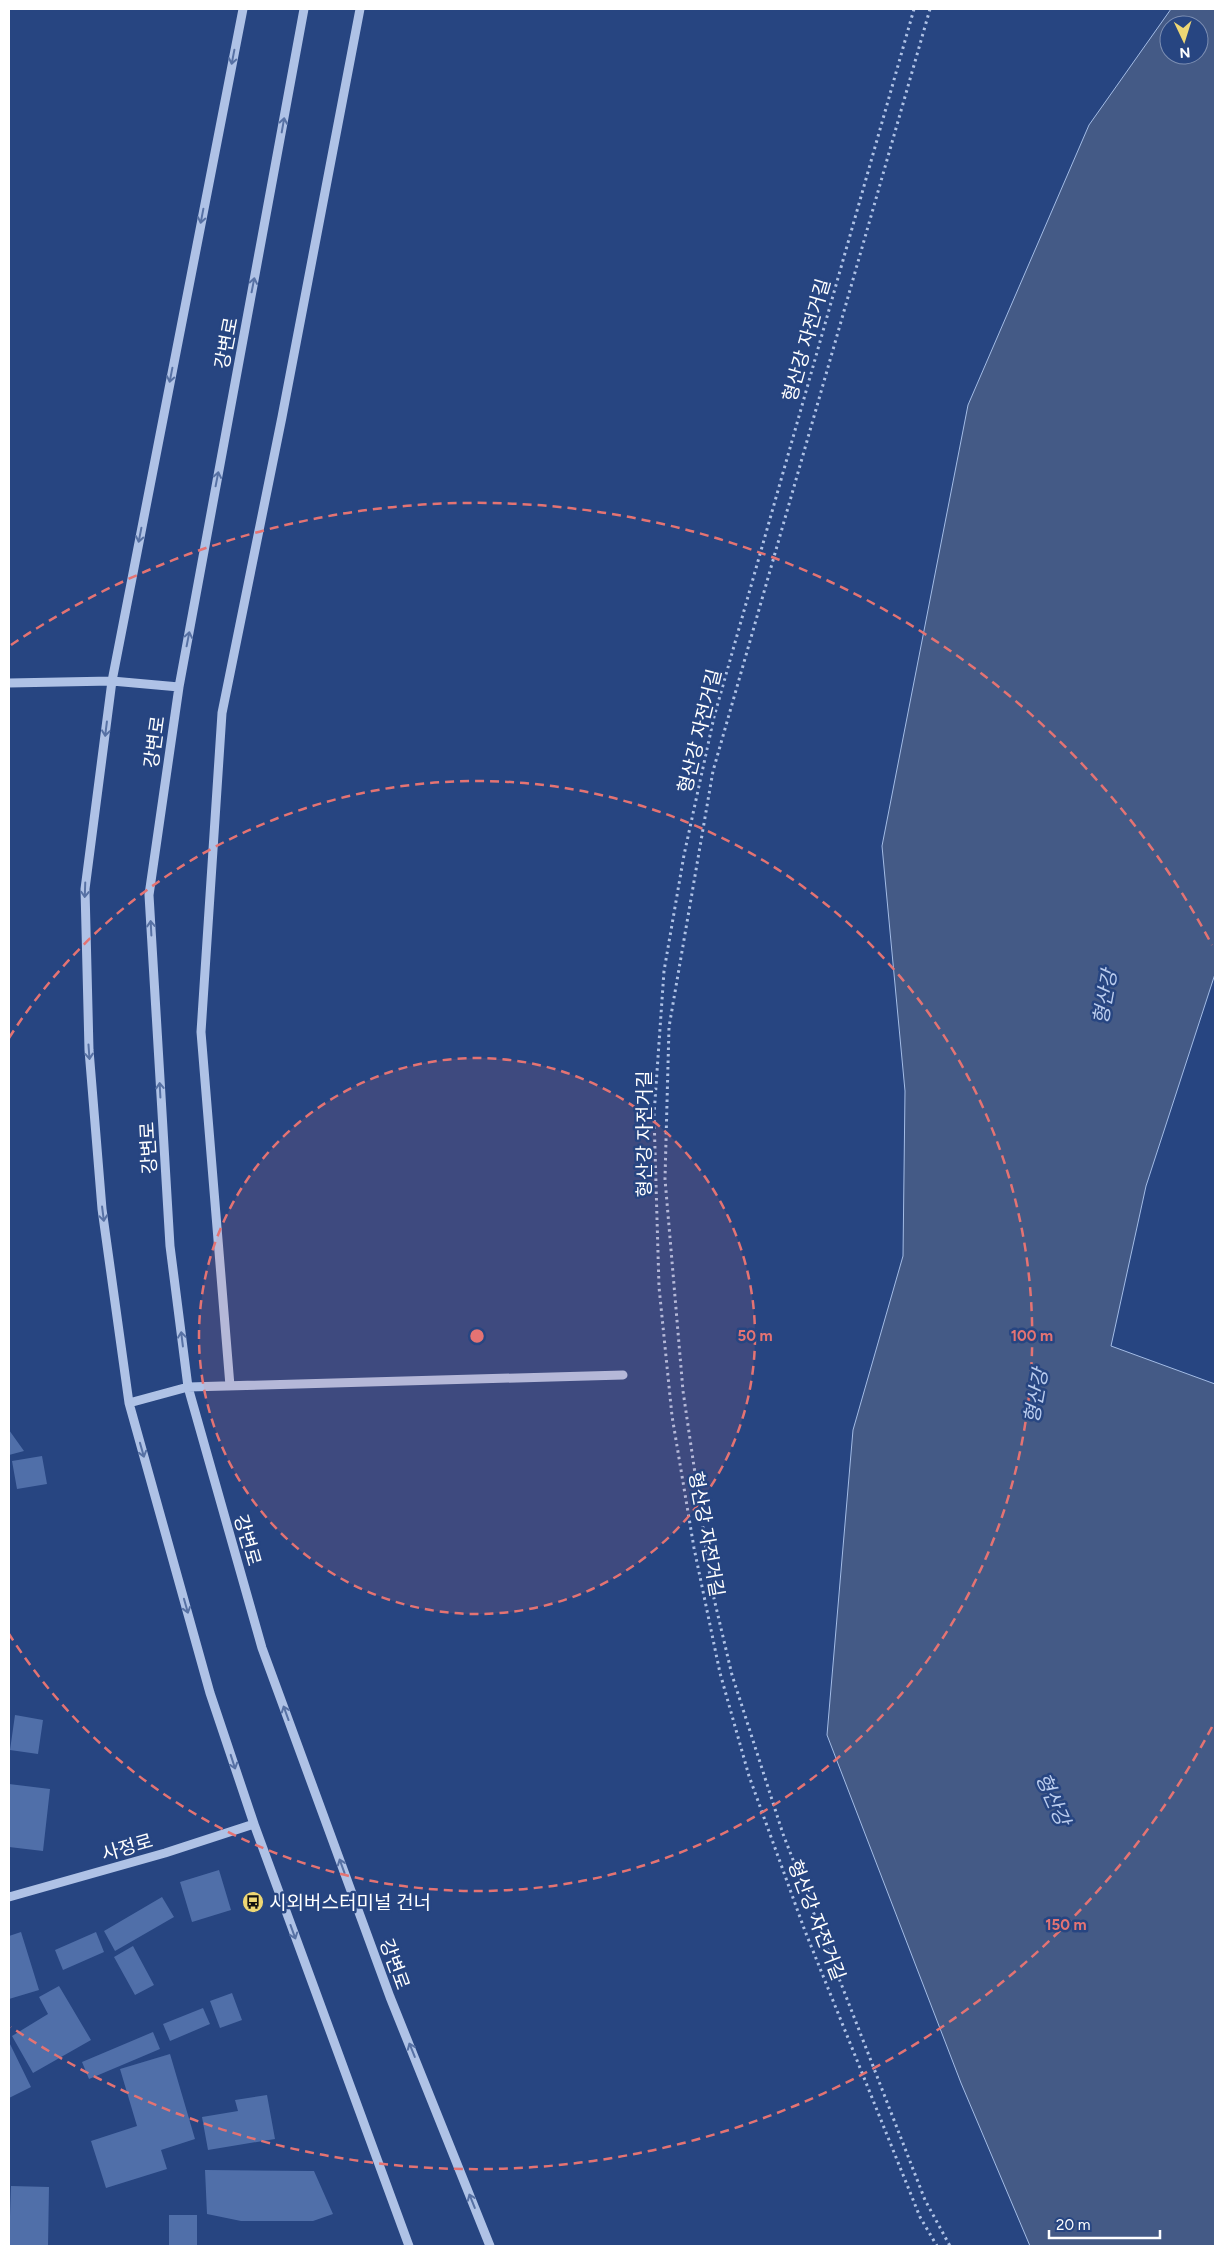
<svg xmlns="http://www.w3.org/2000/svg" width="1224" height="2255" font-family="Figtree,'Noto Sans KR',sans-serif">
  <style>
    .water { fill: #445a86; stroke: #a3bce6; fill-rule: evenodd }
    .building { fill: #506fa9 }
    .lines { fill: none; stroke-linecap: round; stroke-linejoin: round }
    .path { stroke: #afc2e6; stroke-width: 3; stroke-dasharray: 2.5 4; stroke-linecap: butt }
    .minor { stroke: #afc2e6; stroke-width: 9 }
    .oneway { stroke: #5771a4 }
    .ring { fill: none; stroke: #e47373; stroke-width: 2.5; stroke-dasharray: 9 6 }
    .labels { text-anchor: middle; stroke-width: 5; stroke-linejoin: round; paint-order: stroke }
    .street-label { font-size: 19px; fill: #fff; stroke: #274581 }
    .poi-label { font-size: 19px; fill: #fff; stroke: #274581; text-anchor: start }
    .water-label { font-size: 20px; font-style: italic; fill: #baccee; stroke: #274581 }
    .centre { fill: #e47373; stroke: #274581; stroke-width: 2.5 }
    .ring-label { font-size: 15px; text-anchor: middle; font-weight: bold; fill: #e47373; stroke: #274581; stroke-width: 5; stroke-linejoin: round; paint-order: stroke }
  </style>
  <rect width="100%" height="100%" fill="#274581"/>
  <path class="water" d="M1171,9H1215V974L1146,1186L1111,1346L1215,1384V2246H1030L961,2083L827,1735L853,1430L903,1256L905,1091L882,846L968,405L1089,125ZM1169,25H1199V55H1169Z"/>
  <path class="building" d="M9,1430L24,1451L9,1455Z
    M42,1456L47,1484L17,1489L12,1461Z
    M15,1715L43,1720L38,1754L10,1750Z
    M9,1784L50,1789L43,1851L9,1847Z
    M219,1870L231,1910L192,1922L180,1882Z
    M162,1897L174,1917L115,1951L104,1931Z
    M21,1932L39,1990L9,1999V1936Z
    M96,1932L104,1952L63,1970L55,1950Z
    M133,1946L154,1985L135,1995L114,1957Z
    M59,1986L91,2040L33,2073L12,2036L48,2014L39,1997Z
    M232,1993L242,2020L220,2028L210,2001Z
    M203,2008L210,2024L170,2041L163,2024Z
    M153,2032L160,2049L89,2079L82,2062Z
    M9,2042L31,2087L9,2098Z
    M170,2054L195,2139L161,2150L167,2169L106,2188L91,2141L137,2126L120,2069Z
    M267,2095L275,2139L208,2150L202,2117L238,2111L235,2100Z
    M205,2170L314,2171L333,2214L313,2221H241L207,2214Z
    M11,2186L49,2187L48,2246H9Z
    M169,2215H197V2246H169Z"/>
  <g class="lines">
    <path class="path" d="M914,9L714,717L684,855L664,971L654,1115L659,1287L672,1416L694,1548L720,1673L749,1776L805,1931L920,2217L937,2246
      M930,9L713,771L669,1027L665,1179L683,1391L712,1590L732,1675L783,1834L925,2200L950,2246"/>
    <path class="minor" d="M243,9L112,681L85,889L89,1050L102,1209L129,1403L210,1693L254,1824L409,2246
      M304,9L179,687L149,895L170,1246L188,1387L262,1648L390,1997L490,2246
      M9,683L112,681L179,687
      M230,1386L201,1032L222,713L282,417L360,9
      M129,1403L188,1387L623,1375
      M9,1897L165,1853L254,1824"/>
  </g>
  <defs><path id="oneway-shaft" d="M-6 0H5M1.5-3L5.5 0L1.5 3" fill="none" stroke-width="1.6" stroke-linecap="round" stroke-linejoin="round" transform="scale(1.25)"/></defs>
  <g class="oneway">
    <use href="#oneway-shaft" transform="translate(233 57) rotate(101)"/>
    <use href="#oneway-shaft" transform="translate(283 125) rotate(-80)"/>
    <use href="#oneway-shaft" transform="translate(202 216) rotate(101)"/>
    <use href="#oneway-shaft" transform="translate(253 285) rotate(-79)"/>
    <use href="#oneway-shaft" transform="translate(171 375) rotate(101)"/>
    <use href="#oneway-shaft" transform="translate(217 479) rotate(-79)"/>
    <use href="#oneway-shaft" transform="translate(140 535) rotate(101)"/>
    <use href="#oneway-shaft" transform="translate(188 639) rotate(-79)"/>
    <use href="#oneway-shaft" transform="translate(106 729) rotate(97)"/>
    <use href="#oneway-shaft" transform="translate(85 890) rotate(92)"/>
    <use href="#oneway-shaft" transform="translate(151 928) rotate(-93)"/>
    <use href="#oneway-shaft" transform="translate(89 1052) rotate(86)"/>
    <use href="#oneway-shaft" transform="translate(160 1090) rotate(-93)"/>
    <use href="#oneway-shaft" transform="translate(103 1214) rotate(83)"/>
    <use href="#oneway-shaft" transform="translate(182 1339) rotate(-97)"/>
    <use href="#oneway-shaft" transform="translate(142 1450) rotate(74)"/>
    <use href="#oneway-shaft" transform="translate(186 1606) rotate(74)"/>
    <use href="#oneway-shaft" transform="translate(286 1713) rotate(-110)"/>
    <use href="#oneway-shaft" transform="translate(233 1762) rotate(72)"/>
    <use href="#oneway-shaft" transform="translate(342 1866) rotate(-110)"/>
    <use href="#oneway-shaft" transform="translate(293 1932) rotate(70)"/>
    <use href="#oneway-shaft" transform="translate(412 2050) rotate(-112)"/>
    <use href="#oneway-shaft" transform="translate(472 2201) rotate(-112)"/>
  </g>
  <circle cx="477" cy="1336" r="278" fill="#e47373" fill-opacity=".12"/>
  <g class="ring">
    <circle cx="477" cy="1336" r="278"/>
    <path d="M9 1038A555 555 0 1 1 9 1634"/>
    <path d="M1212 1727A833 833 0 0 1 11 2027M11 645A833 833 0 0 1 1212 945"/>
  </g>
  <defs>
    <g id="bus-disc" transform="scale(1.125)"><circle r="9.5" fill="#eed774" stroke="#274581"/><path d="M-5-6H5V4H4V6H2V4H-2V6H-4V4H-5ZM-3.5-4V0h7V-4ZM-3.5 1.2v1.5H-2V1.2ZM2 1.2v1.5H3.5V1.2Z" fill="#111"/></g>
  </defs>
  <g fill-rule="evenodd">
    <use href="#bus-disc" x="253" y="1902"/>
  </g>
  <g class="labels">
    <g class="street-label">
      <text transform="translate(806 340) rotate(-74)" y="7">형산강 자전거길</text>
      <text transform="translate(226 343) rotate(-79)" y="7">강변로</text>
      <text transform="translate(699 731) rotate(-76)" y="7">형산강 자전거길</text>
      <text transform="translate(154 742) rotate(-82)" y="7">강변로</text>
      <text transform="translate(644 1134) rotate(-90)" y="7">형산강 자전거길</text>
      <text transform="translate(148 1148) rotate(-93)" y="7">강변로</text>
      <text transform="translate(707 1534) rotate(80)" y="7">형산강 자전거길</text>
      <text transform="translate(248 1540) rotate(74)" y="7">강변로</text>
      <text transform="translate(127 1847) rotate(-16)" y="7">사정로</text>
      <text transform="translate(817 1920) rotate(69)" y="7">형산강 자전거길</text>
      <text transform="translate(395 1964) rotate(70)" y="7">강변로</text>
    </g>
    <g class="poi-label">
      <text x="269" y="1909">시외버스터미널 건너</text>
    </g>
    <g class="water-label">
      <text transform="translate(1105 997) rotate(-80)" y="7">형산강</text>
      <text transform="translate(1036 1396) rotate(-80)" y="7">형산강</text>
      <text transform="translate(1053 1799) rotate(66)" y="7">형산강</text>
    </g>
  </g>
  <circle cx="477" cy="1336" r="8" class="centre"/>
  <g class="ring-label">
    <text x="755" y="1341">50 m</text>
    <text x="1032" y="1341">100 m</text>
    <text x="1066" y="1930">150 m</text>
  </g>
  <rect width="1224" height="2255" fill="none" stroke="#ffffff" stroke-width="20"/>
  <g transform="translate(1184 40) rotate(176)"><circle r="24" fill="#274581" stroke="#7d8fb3"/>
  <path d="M0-4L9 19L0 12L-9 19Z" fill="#eed774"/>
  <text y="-8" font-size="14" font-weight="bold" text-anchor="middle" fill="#ffffff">N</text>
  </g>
  <path d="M1049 2230v8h111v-8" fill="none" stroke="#ffffff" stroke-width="2.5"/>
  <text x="1056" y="2230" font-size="15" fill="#ffffff" stroke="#274581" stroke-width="4" paint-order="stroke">20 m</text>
</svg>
